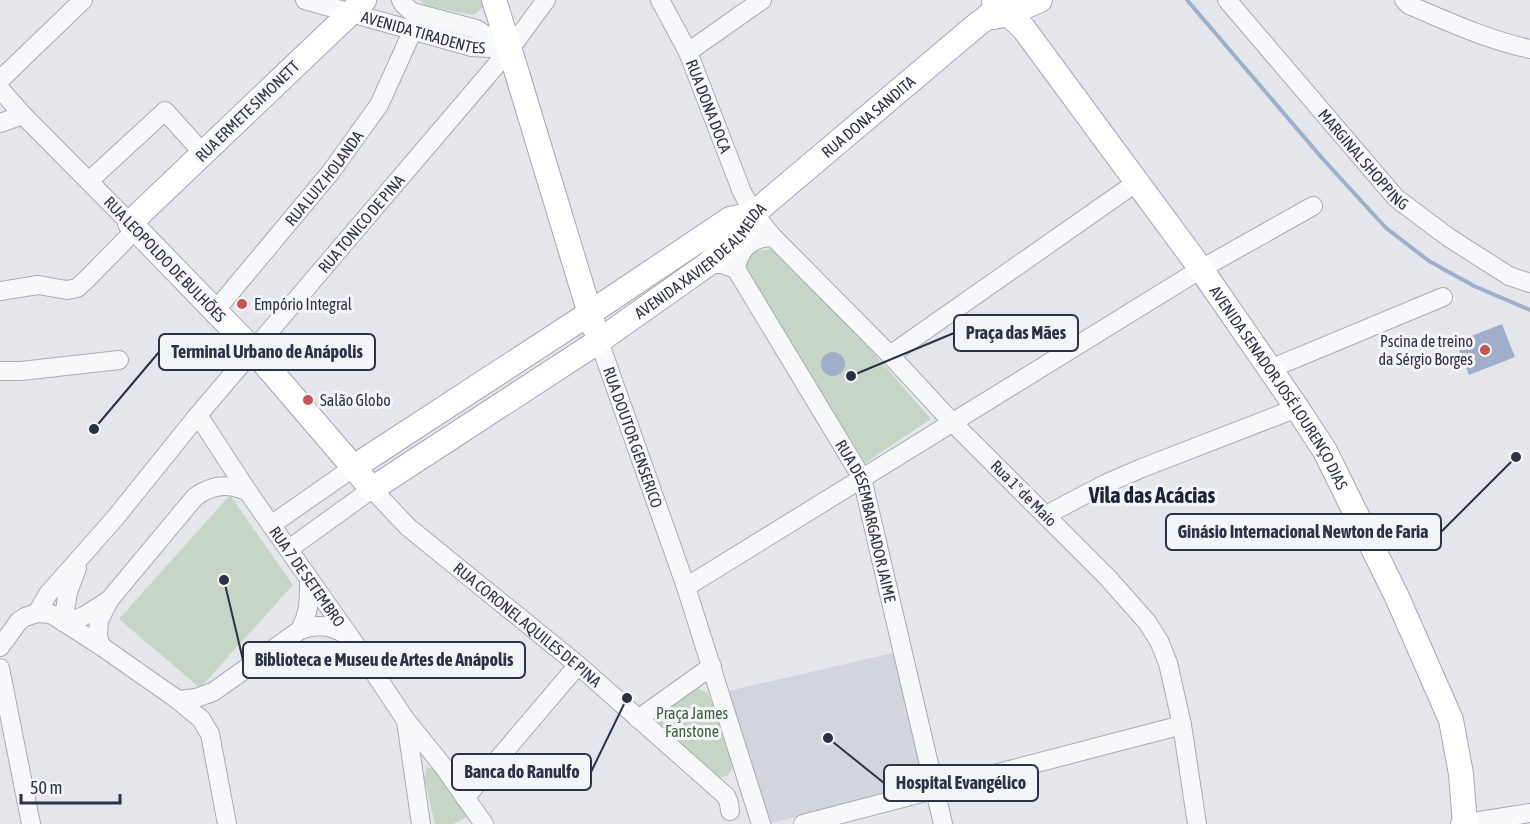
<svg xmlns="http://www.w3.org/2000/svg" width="1530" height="824" font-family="'Asap Condensed',sans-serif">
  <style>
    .built { fill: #d3d5dd }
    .green { fill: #c7d5c6 }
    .water { fill: #a1aeca }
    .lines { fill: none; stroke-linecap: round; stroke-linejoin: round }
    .stream { stroke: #a1aeca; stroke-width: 4 }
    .minor-casing { stroke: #a9acb6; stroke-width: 20 }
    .major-casing { stroke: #a4a8b7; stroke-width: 26 }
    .minor { stroke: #f7f8fa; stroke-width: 18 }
    .major { stroke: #fff; stroke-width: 24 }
    .poi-dot { fill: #ca5450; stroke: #f4f5f9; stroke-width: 2 }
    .labels { text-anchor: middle; stroke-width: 6; stroke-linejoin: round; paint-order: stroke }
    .street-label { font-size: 16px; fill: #2c3144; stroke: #f4f5f9 }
    .poi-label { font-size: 16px; fill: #2c3144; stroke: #f4f5f9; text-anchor: start }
    .park-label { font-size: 16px; fill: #3a5f3a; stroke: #f4f5f9 }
    .district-label { font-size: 22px; font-weight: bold; fill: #1e2235; stroke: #f4f5f9 }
    .leader { fill: none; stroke: #2c3144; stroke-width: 2 }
    .callout-dot { fill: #2c3144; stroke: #f4f5f9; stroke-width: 2 }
    .callout { fill: #f4f5f9; stroke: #2c3144; stroke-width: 2 }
    .callout-label { font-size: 18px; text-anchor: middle; font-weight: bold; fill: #2c3144 }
  </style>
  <rect width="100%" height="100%" fill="#e4e6ec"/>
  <path class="built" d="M893,653L925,785L767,824L728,691Z"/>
  <path class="green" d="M420,0H483L485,5L474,15L425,6Z
    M777,249L855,332L931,419L865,463L742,267L747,254L762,250Z
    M230,495L293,585L200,688L119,619Z
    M697,688L708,693L735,765L727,776L715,778L657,724L655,715Z
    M427,767L440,771L467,817L453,824H435L424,778Z"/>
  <path class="water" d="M1502,324L1515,357L1469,375L1456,342Z
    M821 364a12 12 0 1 1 24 0a12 12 0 1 1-24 0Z"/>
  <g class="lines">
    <path class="stream" d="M1187,0L1322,158L1386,228L1429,261L1474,286L1530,310"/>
    <g class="minor-casing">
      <g id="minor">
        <path id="s1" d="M305,0L472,47L510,49"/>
        <path d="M401,0L404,5L412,12L476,29L505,46"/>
        <path id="s2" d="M660,0L688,52L742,192L754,214L773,237L890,355L952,422L1108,578L1147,622L1159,641L1168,663L1182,725L1197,824"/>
        <path id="s3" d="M1227,0L1396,198L1448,237L1509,276L1530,283"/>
        <path d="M1404,0L1409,5C1449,22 1488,40 1530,49"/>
        <path d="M688,52L762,0"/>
        <path d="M0,80L83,0"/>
        <path d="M0,89L23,115L130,223"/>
        <path d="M0,123L23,115"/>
        <path d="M89,181L165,111L203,153"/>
        <path id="s4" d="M708,264H722L736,269L862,478L943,824"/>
        <path d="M736,269C739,249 752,237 773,237"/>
        <path d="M0,291L38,285L67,290L77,288L86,280L136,229"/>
        <path id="s5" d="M215,311L330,173L379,105L413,30"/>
        <path id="s6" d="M599,341L686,587L761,824"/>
        <path d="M890,355L1137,182"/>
        <path d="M1270,369L1443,297"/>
        <path d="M0,371H21L119,360"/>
        <path id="s7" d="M198,415L248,492L355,644L405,719L443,766L484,824"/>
        <path d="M1046,515L1105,484L1142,468L1297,408"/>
        <path d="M271,525L354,467"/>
        <path id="s8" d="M289,549L372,489L408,527L578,665L726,796L729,803L730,811"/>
        <path d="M686,587L1201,269L1313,206"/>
        <path id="s9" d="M37,613L48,594L116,517L198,415L510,49L546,0"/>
        <path d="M63,622L68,592L77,568"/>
        <path d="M66,623L84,616L109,600"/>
        <path d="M300,630C310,611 309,598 309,578"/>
        <path d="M101,646L98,636L99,620L110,599L195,497C212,484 229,483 248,492"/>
        <path d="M0,647L19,621L25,617L37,613L51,614L101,646L178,700L201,719L210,734L227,824"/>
        <path d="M0,668L31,824"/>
        <path d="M178,700L196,698L213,692L300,630C318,623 334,625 349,637"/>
        <path d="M638,719L712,666"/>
        <path d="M406,721L421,824"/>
        <path d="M465,798L578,665"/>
        <path d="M803,824L1182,725"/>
        <path d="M1460,824L1530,813"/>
      </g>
    </g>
    <g class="major-casing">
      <g id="major">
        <path id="s10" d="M364,0L130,223L253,350L372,489L599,341L708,264L741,234L754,214L767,202L979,23L985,19L1004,0"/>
        <path d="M494,0L513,60L594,327"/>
        <path id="s11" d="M994,0L1024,29L1201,269L1297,408L1325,451L1397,597L1451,720L1461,774L1465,824"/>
        <path d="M994,17L1009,14L1040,0"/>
        <path d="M354,467L590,313L730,219L754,214"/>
      </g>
    </g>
    <use href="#minor" class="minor"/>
    <use href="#major" class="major"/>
  </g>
  <g class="poi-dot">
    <circle cx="242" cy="304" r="6"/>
    <circle cx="1485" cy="350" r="6"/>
    <circle cx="308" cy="400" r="6"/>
  </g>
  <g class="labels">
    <g class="street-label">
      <text dy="6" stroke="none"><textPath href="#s1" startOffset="123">AVENIDA TIRADENTES</textPath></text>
      <text dy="6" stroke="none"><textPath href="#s2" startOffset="117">RUA DONA DOCA</textPath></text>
      <text transform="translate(247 111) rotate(-44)" y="6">RUA ERMETE SIMONETT</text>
      <text dy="6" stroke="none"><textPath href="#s10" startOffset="1306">RUA DONA SANDITA</textPath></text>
      <text dy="6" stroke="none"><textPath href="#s3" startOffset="210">MARGINAL SHOPPING</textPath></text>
      <text dy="6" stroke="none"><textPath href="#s5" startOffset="172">RUA LUIZ HOLANDA</textPath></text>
      <text dy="6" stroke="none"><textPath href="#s9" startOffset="507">RUA TONICO DE PINA</textPath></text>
      <text transform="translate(165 259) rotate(46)" y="6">RUA LEOPOLDO DE BULHÕES</text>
      <text dy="6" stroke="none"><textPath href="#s10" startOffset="1084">AVENIDA XAVIER DE ALMEIDA</textPath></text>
      <text dy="6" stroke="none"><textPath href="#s11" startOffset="482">AVENIDA SENADOR JOSÉ LOURENÇO DIAS</textPath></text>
      <text dy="6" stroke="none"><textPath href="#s6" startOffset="102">RUA DOUTOR GENSERICO</textPath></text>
      <text transform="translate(1024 493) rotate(45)" y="6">Rua 1º de Maio</text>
      <text dy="6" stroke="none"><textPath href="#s4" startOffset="315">RUA DESEMBARGADOR JAIME</textPath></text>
      <text dy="6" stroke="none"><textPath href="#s7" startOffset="195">RUA 7 DE SETEMBRO</textPath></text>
      <text dy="6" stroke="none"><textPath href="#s8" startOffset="309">RUA CORONEL AQUILES DE PINA</textPath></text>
    </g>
    <g class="poi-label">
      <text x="254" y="310">Empório Integral</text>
      <text x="1473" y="347" text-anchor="end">Pscina de treino<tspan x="1473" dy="18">da Sérgio Borges</tspan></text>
      <text x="320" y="406">Salão Globo</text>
    </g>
    <g class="park-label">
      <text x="692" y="719">Praça James<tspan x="692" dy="18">Fanstone</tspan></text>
    </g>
    <g class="district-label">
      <text x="1152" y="503">Vila das Acácias</text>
    </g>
  </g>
  <path class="leader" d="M851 376L954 333M94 429L159 352M1516 457L1441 532M224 580L243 660M627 698L591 772M828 738L884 783"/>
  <g class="callout-dot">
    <circle cx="851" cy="376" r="6"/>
    <circle cx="94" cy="429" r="6"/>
    <circle cx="1516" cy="457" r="6"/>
    <circle cx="224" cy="580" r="6"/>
    <circle cx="627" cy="698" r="6"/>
    <circle cx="828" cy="738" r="6"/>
  </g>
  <g class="callout">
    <rect x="954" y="315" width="124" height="36" rx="6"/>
    <rect x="159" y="334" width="216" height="36" rx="6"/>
    <rect x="1166" y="514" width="275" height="36" rx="6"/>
    <rect x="243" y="642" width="282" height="36" rx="6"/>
    <rect x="452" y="754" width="139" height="36" rx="6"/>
    <rect x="884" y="765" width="154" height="36" rx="6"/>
  </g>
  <g class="callout-label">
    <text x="1016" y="339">Praça das Mães</text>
    <text x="267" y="358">Terminal Urbano de Anápolis</text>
    <text x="1303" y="538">Ginásio Internacional Newton de Faria</text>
    <text x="384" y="666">Biblioteca e Museu de Artes de Anápolis</text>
    <text x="522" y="778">Banca do Ranulfo</text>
    <text x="961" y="789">Hospital Evangélico</text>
  </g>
  <path d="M21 794v9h99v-9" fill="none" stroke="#2c3144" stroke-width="3"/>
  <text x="30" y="794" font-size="18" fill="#2c3144" stroke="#f4f5f9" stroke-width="4.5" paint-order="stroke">50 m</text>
</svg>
